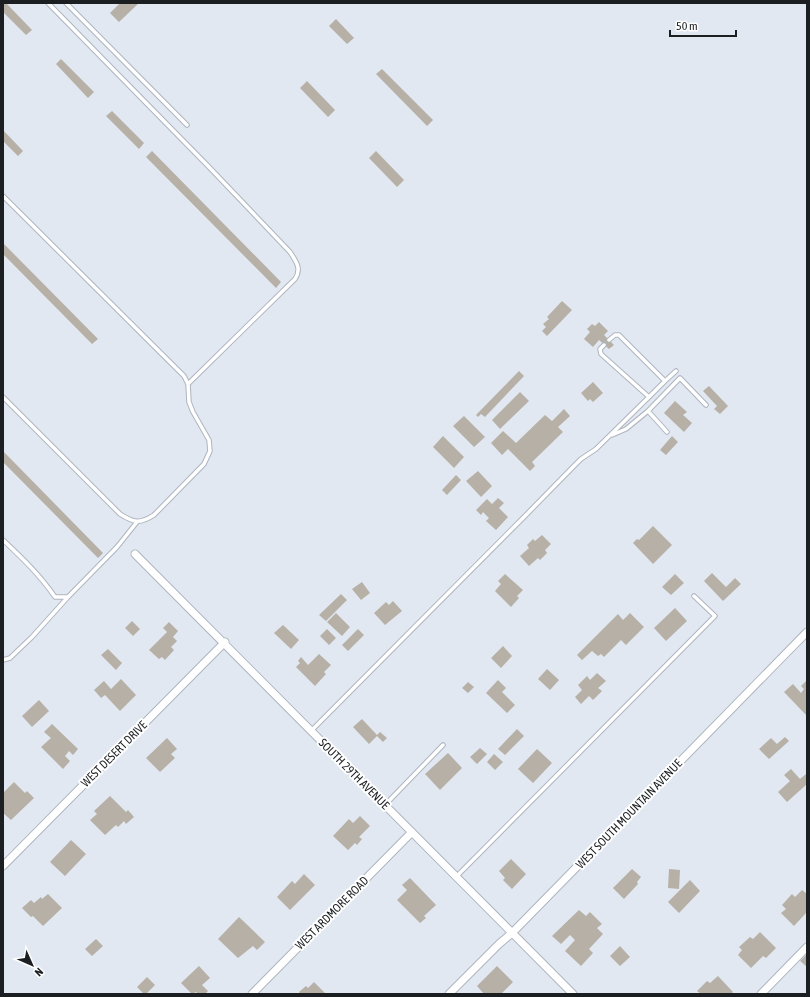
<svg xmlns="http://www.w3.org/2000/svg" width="810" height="997" font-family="'Asap Condensed',sans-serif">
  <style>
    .building { fill: #b6b0a6 }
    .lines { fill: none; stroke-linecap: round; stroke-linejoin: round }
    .service-casing { stroke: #aeb5be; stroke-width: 5.5 }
    .minor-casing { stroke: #aeb5be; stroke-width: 9 }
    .service { stroke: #fff; stroke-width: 3.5 }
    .minor { stroke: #fff; stroke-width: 7 }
    .labels { text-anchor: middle; stroke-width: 4; stroke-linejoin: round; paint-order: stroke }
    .street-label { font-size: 12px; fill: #1c1f22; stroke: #fff }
  </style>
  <rect width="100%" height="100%" fill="#e1e8f2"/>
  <path class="building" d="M3,3H6L32,30L26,35L3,12Z
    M120,3H139L119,22L110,13Z
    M336,19L354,38L347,44L329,26Z
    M61,59L94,92L88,98L56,64Z
    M382,69L433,120L427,126L376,74Z
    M307,81L335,110L328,117L300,88Z
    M112,111L144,143L139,149L106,116Z
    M3,130L23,151L18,156L3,141Z
    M152,151L281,282L276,288L146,157Z
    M376,151L404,180L397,187L369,158Z
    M3,243L98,339L92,344L3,254Z
    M562,301L572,310L547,336L542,331L546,327L543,324L549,319L547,317Z
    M599,322L608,331L604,335L614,345L609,349L599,340L593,347L584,339L590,332L587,329L592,324L595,326Z
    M519,371L524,376L485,417L481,414L478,417L476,415Z
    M593,382L603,393L593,402L590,399L588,401L581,393Z
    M709,386L728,406L720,414L714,409L717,406L703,391Z
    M520,392L529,401L500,429L492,420Z
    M675,401L687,412L683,415L692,423L684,432L664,413Z
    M564,409L570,416L558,427L563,432L532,462L535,466L530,471L508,449L502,455L491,443L503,431L516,443L545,415L552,421Z
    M464,416L485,437L474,447L453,426Z
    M443,436L464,457L454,468L433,447Z
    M672,436L678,442L666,455L660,450Z
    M3,451L103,553L98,558L3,462Z
    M478,471L492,486L481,497L466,481Z
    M456,475L461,480L447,495L442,490Z
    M498,498L504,503L499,508L508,517L496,530L486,521L489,518L483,512L481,515L476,510L487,499L492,504Z
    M653,526L672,545L653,564L633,543L637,539L639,540Z
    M542,535L551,544L545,550L547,553L540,560L538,558L529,566L520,556L529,548L527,545L533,539L535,541Z
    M712,573L726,587L735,578L741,584L723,601L704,581Z
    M505,574L523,590L517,596L519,598L511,607L495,591L501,584L498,581Z
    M675,574L684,583L671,595L662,587Z
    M362,582L370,593L361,600L352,589Z
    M341,594L347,600L326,621L319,615Z
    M393,601L402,611L385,625L374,613L386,602L389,605Z
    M675,608L687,621L666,641L654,628Z
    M336,613L350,627L342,636L327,622Z
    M630,613L644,627L626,645L621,640L604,657L601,654L598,656L592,651L582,660L577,655L618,614L623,620Z
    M132,621L140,629L133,636L125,628Z
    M169,622L178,631L173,637L177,641L171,647L174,650L165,660L162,657L159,659L149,650L167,632L163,628Z
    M283,625L299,640L291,649L274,633Z
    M327,629L336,638L329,645L320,636Z
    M358,629L364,635L348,651L342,645Z
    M503,646L512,656L501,668L491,658Z
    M108,649L122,663L116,670L101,655Z
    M319,654L331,665L324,672L326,674L315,686L296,667L300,663L298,661L301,657L308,665Z
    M547,669L559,680L550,690L538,679Z
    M597,673L606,681L598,688L602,691L593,700L589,696L581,704L575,697L582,690L578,685L587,676L590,680Z
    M121,679L136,695L120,711L105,695L101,698L94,690L104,681L111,689Z
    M498,680L506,688L502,692L515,705L507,713L486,693Z
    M807,680V716L784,692L793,684L801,693L804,689L801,686Z
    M468,682L474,687L468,693L462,688Z
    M39,700L49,711L32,727L22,716Z
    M362,719L377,735L380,732L387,738L383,742L377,736L369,744L353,727Z
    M52,724L78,749L73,755L69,751L65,756L70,761L63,769L41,747L51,738L44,732Z
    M517,729L524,736L505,755L498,749Z
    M785,737L789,741L769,759L759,749L771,738L777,744Z
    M167,738L177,749L171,754L175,758L160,772L146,758Z
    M480,748L487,754L477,764L470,757Z
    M537,749L552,763L533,783L518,769Z
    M448,753L462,768L440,790L425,774Z
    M494,754L503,762L495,770L487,762Z
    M791,769L800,779L806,774L807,775V784L787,802L778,792L790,781L784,775Z
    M14,782L25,793L27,791L34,798L11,820L3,813V793Z
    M110,796L126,812L128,810L134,817L126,824L124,821L118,827L116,825L105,835L90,820L97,814L94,811Z
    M360,816L370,826L359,837L362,839L357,845L355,843L348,850L333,836L349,819L353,823Z
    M71,840L86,854L65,876L50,862Z
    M511,859L526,874L512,889L503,880L505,878L499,871Z
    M632,869L641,877L637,882L638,884L624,899L613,888Z
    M669,869L680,870L679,889L668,888Z
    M304,874L315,885L290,910L277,897L292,881L295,884Z
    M410,878L436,905L424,916L426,918L420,923L397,900L407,890L402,885Z
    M690,880L700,891L679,913L668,902Z
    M802,890L807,894V914L806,913L794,926L781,913L786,909L782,905L792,894L795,897Z
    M48,894L62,908L43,926L33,916L31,917L22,908L31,900L34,903L41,897L42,899Z
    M579,910L586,916L590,912L602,924L597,928L603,934L589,949L593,953L581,966L565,951L575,940L570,935L561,944L552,936Z
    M239,917L265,942L257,950L253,946L238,958L218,939Z
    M760,932L776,948L766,958L763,956L751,968L738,955L742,950L739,947L750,937L753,939Z
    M96,939L103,946L92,956L85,949Z
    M620,946L630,957L620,966L610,956Z
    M807,954V965L806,966L800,961Z
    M199,966L210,978L202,985L208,991L205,994H198L196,992L192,994L181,983Z
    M497,966L513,982L501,994H491L490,993L488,994H484L477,986Z
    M718,976L733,992L731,994H701L697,991L707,981L710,983Z
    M147,977L155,985L146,994H144L137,987Z
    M314,982L326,994H300L299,992L306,986L308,988Z"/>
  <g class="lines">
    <g class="service-casing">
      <path id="service" d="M48,3L209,167L290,252C296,261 302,269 295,279L188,384
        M66,3L187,125
        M3,196L184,376L188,384L189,402L193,412L209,440L210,451L204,464L154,515C140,524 134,523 120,514L3,397
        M609,340L615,335H619L665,381L676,371
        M649,397L665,381
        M648,411L680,378L706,405
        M612,435L626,429L648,411L667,432
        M3,540C22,558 40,575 55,597H68
        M3,660L10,658L32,637L68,597L117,547L137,522
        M311,731L525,516L572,468L581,459L596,449L649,397L601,354L600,349L604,345
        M385,805L443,745
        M456,877L715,616L694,596"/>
    </g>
    <g class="minor-casing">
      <path id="minor" d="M135,554L573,994
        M3,866L225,642
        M252,994L412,832
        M449,994L499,944L512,933L807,632
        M761,994L807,947"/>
    </g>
    <use href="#service" class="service"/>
    <use href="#minor" class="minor"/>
  </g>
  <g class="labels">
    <g class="street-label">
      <text transform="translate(114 754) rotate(-45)" y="4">WEST DESERT DRIVE</text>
      <text transform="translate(354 774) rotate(45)" y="4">SOUTH 29TH AVENUE</text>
      <text transform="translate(629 814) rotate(-46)" y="4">WEST SOUTH MOUNTAIN AVENUE</text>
      <text transform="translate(332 913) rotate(-45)" y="4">WEST ARDMORE ROAD</text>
    </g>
  </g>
  <rect width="810" height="997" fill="none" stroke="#1c1f22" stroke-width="8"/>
  <g transform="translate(32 965) rotate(135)" stroke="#ffffff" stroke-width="3" paint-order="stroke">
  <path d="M0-3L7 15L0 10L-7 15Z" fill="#1c1f22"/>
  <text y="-6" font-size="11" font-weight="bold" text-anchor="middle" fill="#1c1f22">N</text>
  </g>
  <path d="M670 30v6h66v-6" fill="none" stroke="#1c1f22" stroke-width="2"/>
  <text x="676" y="30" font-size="12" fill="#1c1f22" stroke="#ffffff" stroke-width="3" paint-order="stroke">50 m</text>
</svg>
